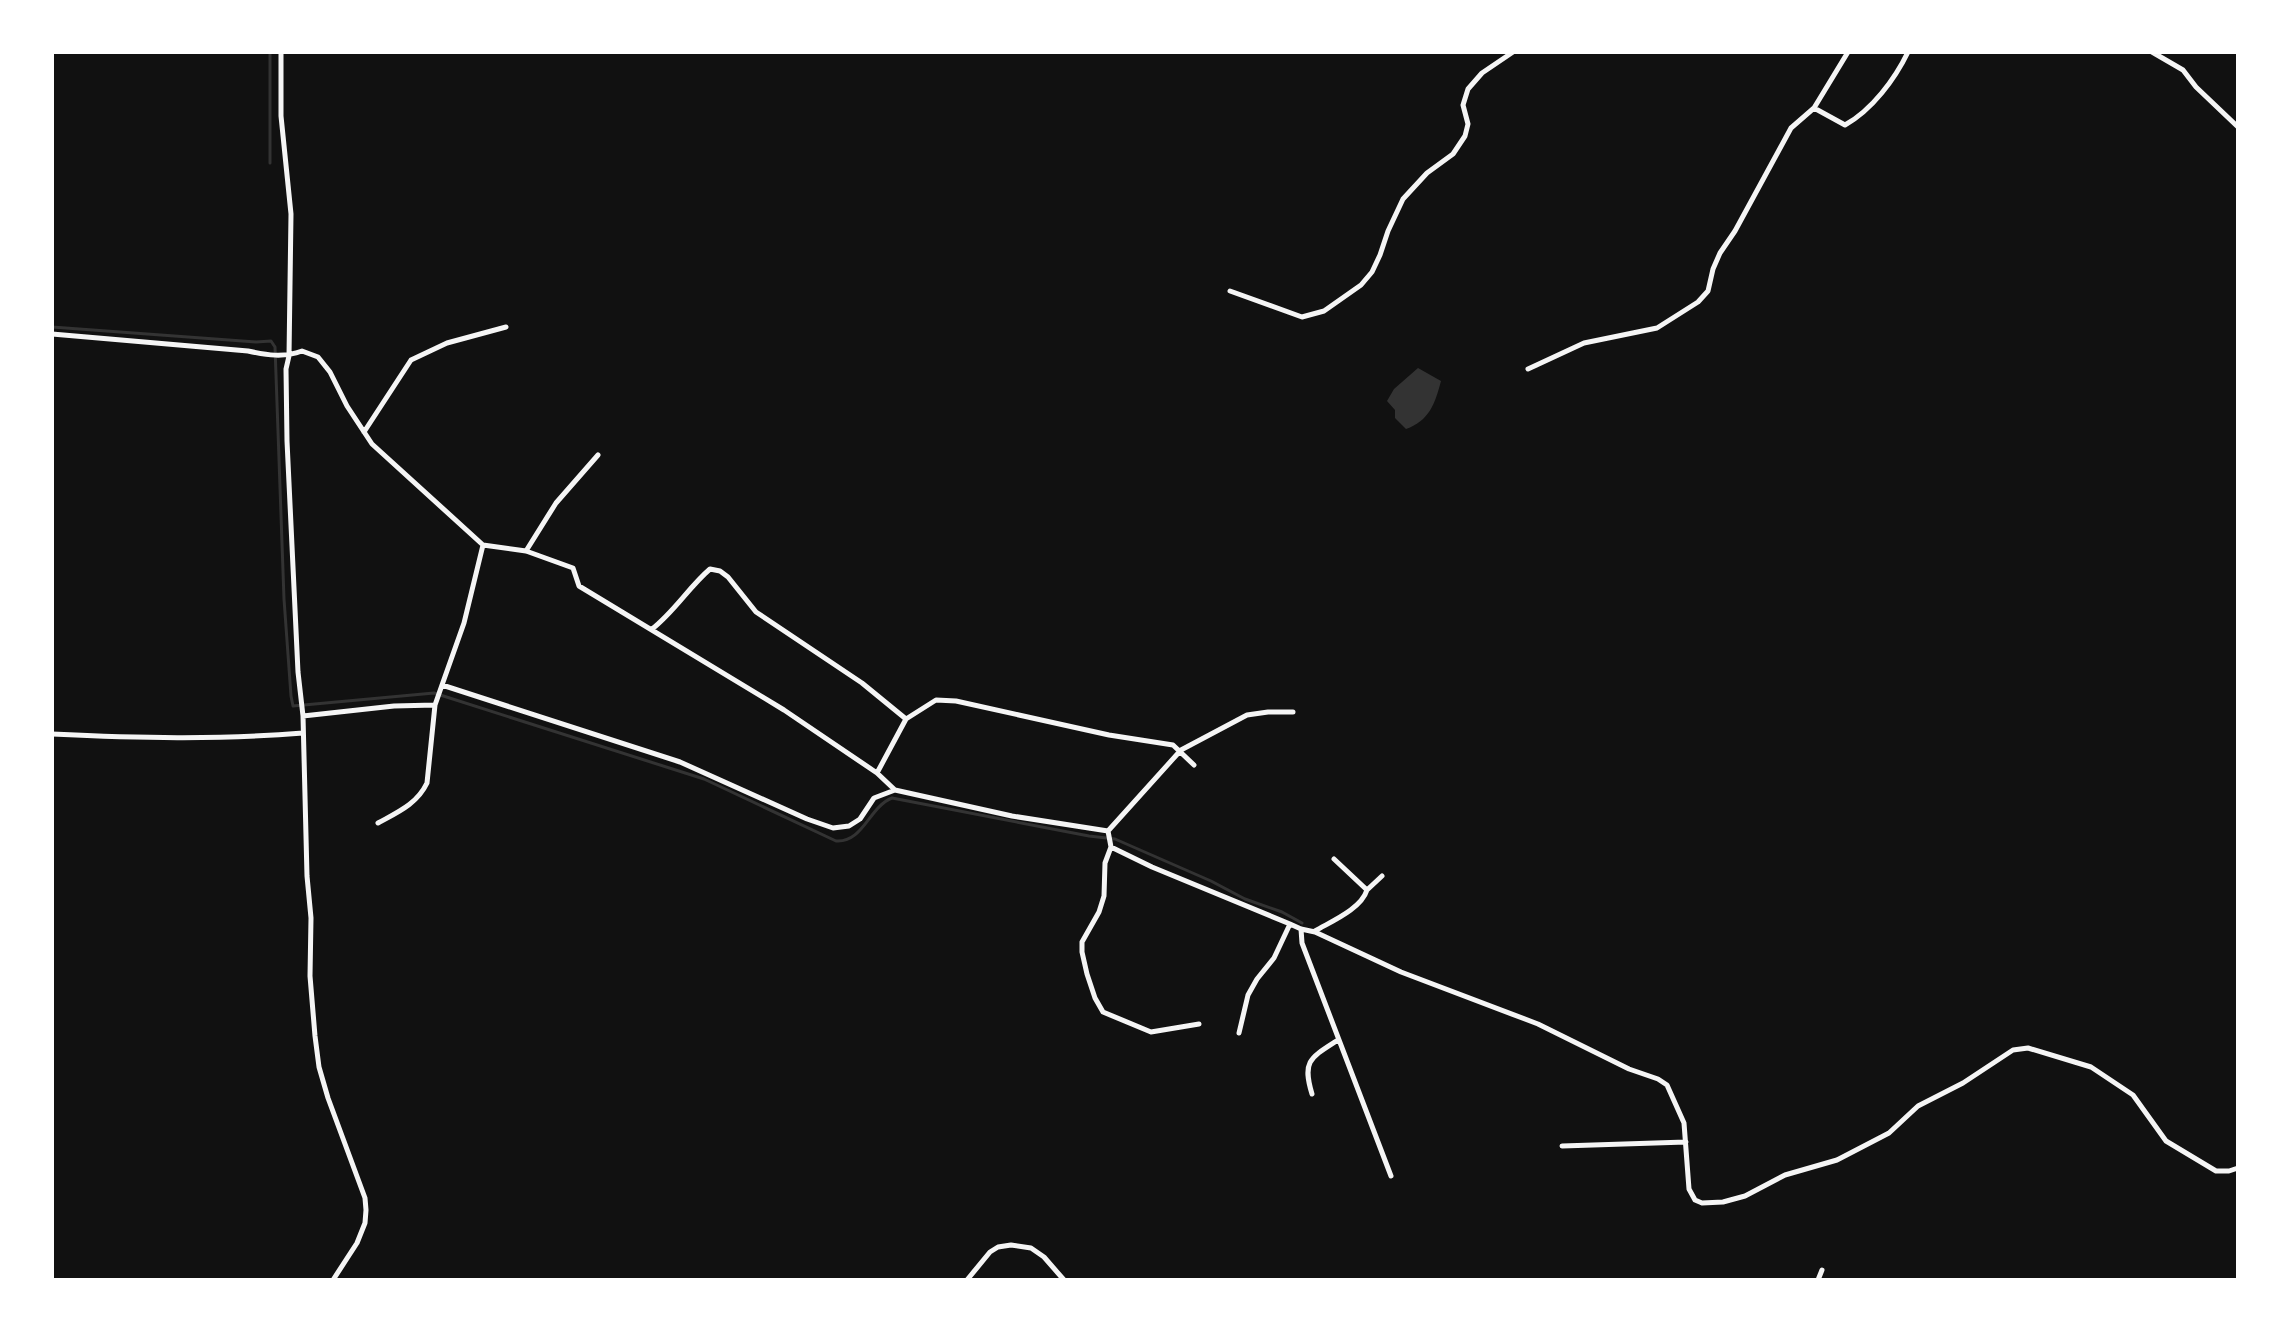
<svg xmlns="http://www.w3.org/2000/svg" width="2290" height="1332" font-family="'Libre Baskerville',serif">
  <style>
    .water { fill: #333 }
    .lines { fill: none; stroke-linecap: round; stroke-linejoin: round }
    .stream { stroke: #333; stroke-width: 3 }
    .minor { stroke: #f5f5f5; stroke-width: 5 }
  </style>
  <rect width="100%" height="100%" fill="#111"/>
  <path class="water" d="M1418,368L1441,381C1435,404 1429,421 1406,429L1395,418V410L1387,401L1394,389Z"/>
  <g class="lines">
    <path class="stream" d="M270,52V163
      M52,327L256,342L271,341L275,347L284,599L291,696L293,706L434,693L704,779L836,841C863,843 869,807 892,798L1089,836L1115,839L1211,881L1245,899L1282,912L1302,923"/>
    <path class="minor" d="M281,52V116L291,214L289,356L286,369L287,441L298,672L303,716L307,876L311,918L310,976L315,1036L319,1067L328,1098L365,1198L366,1210L365,1223L357,1243L333,1280
      M2152,52L2183,70L2196,87L2238,127
      M1814,108L1845,125C1872,110 1895,79 1908,52
      M1230,291L1302,317L1324,311L1361,285L1372,272L1380,255L1388,231L1403,199L1427,173L1453,154L1465,136L1468,124L1463,105L1468,89L1482,73L1513,52
      M52,334L248,351C267,355 283,358 302,351L318,357L330,372L347,406L372,444L483,545L526,551L573,568L579,586L784,710L877,773L895,790L1012,816L1108,831
      M1528,369L1584,343L1657,328L1698,302L1708,291L1713,269L1720,253L1735,231L1791,128L1814,108L1848,52
      M364,432L411,360L447,343L506,327
      M526,551L556,503L598,455
      M652,629C674,612 689,587 710,569L720,571L728,577L756,612L862,683L906,719
      M442,685L464,623L483,545
      M303,716L394,706L435,705L442,685L680,762L807,819L833,828L849,826L860,819L874,798L895,790
      M52,734C136,738 219,740 303,733
      M877,773L906,719L936,700L956,701L1109,735L1173,745L1194,765
      M378,823C398,812 417,804 427,783L435,705
      M1108,831L1111,847L1105,863L1104,896L1099,912L1082,942V952L1087,974L1095,998L1103,1012L1151,1032L1199,1024
      M1108,831L1181,750L1247,715L1268,712H1293
      M1111,847L1152,867L1290,924
      M1367,890L1382,876
      M1301,929L1302,943L1391,1176
      M1315,931C1332,921 1361,909 1367,890L1334,859
      M1239,1033L1248,995L1257,979L1274,958L1290,924L1301,929L1315,932L1401,972L1538,1024L1629,1069L1658,1079L1667,1085L1684,1123L1689,1189L1695,1200L1702,1203L1723,1202L1745,1196L1785,1175L1837,1160L1889,1133L1918,1106L1963,1083L2013,1050L2028,1048L2091,1067L2133,1095L2166,1141L2216,1171H2229L2238,1168
      M1312,1094C1302,1061 1310,1058 1338,1040
      M1562,1146L1686,1142
      M967,1280L990,1252L998,1247L1011,1245L1031,1248L1044,1257L1064,1280
      M1818,1280L1822,1270"/>
  </g>
  <rect width="2290" height="1332" fill="none" stroke="#ffffff" stroke-width="108"/>
</svg>
